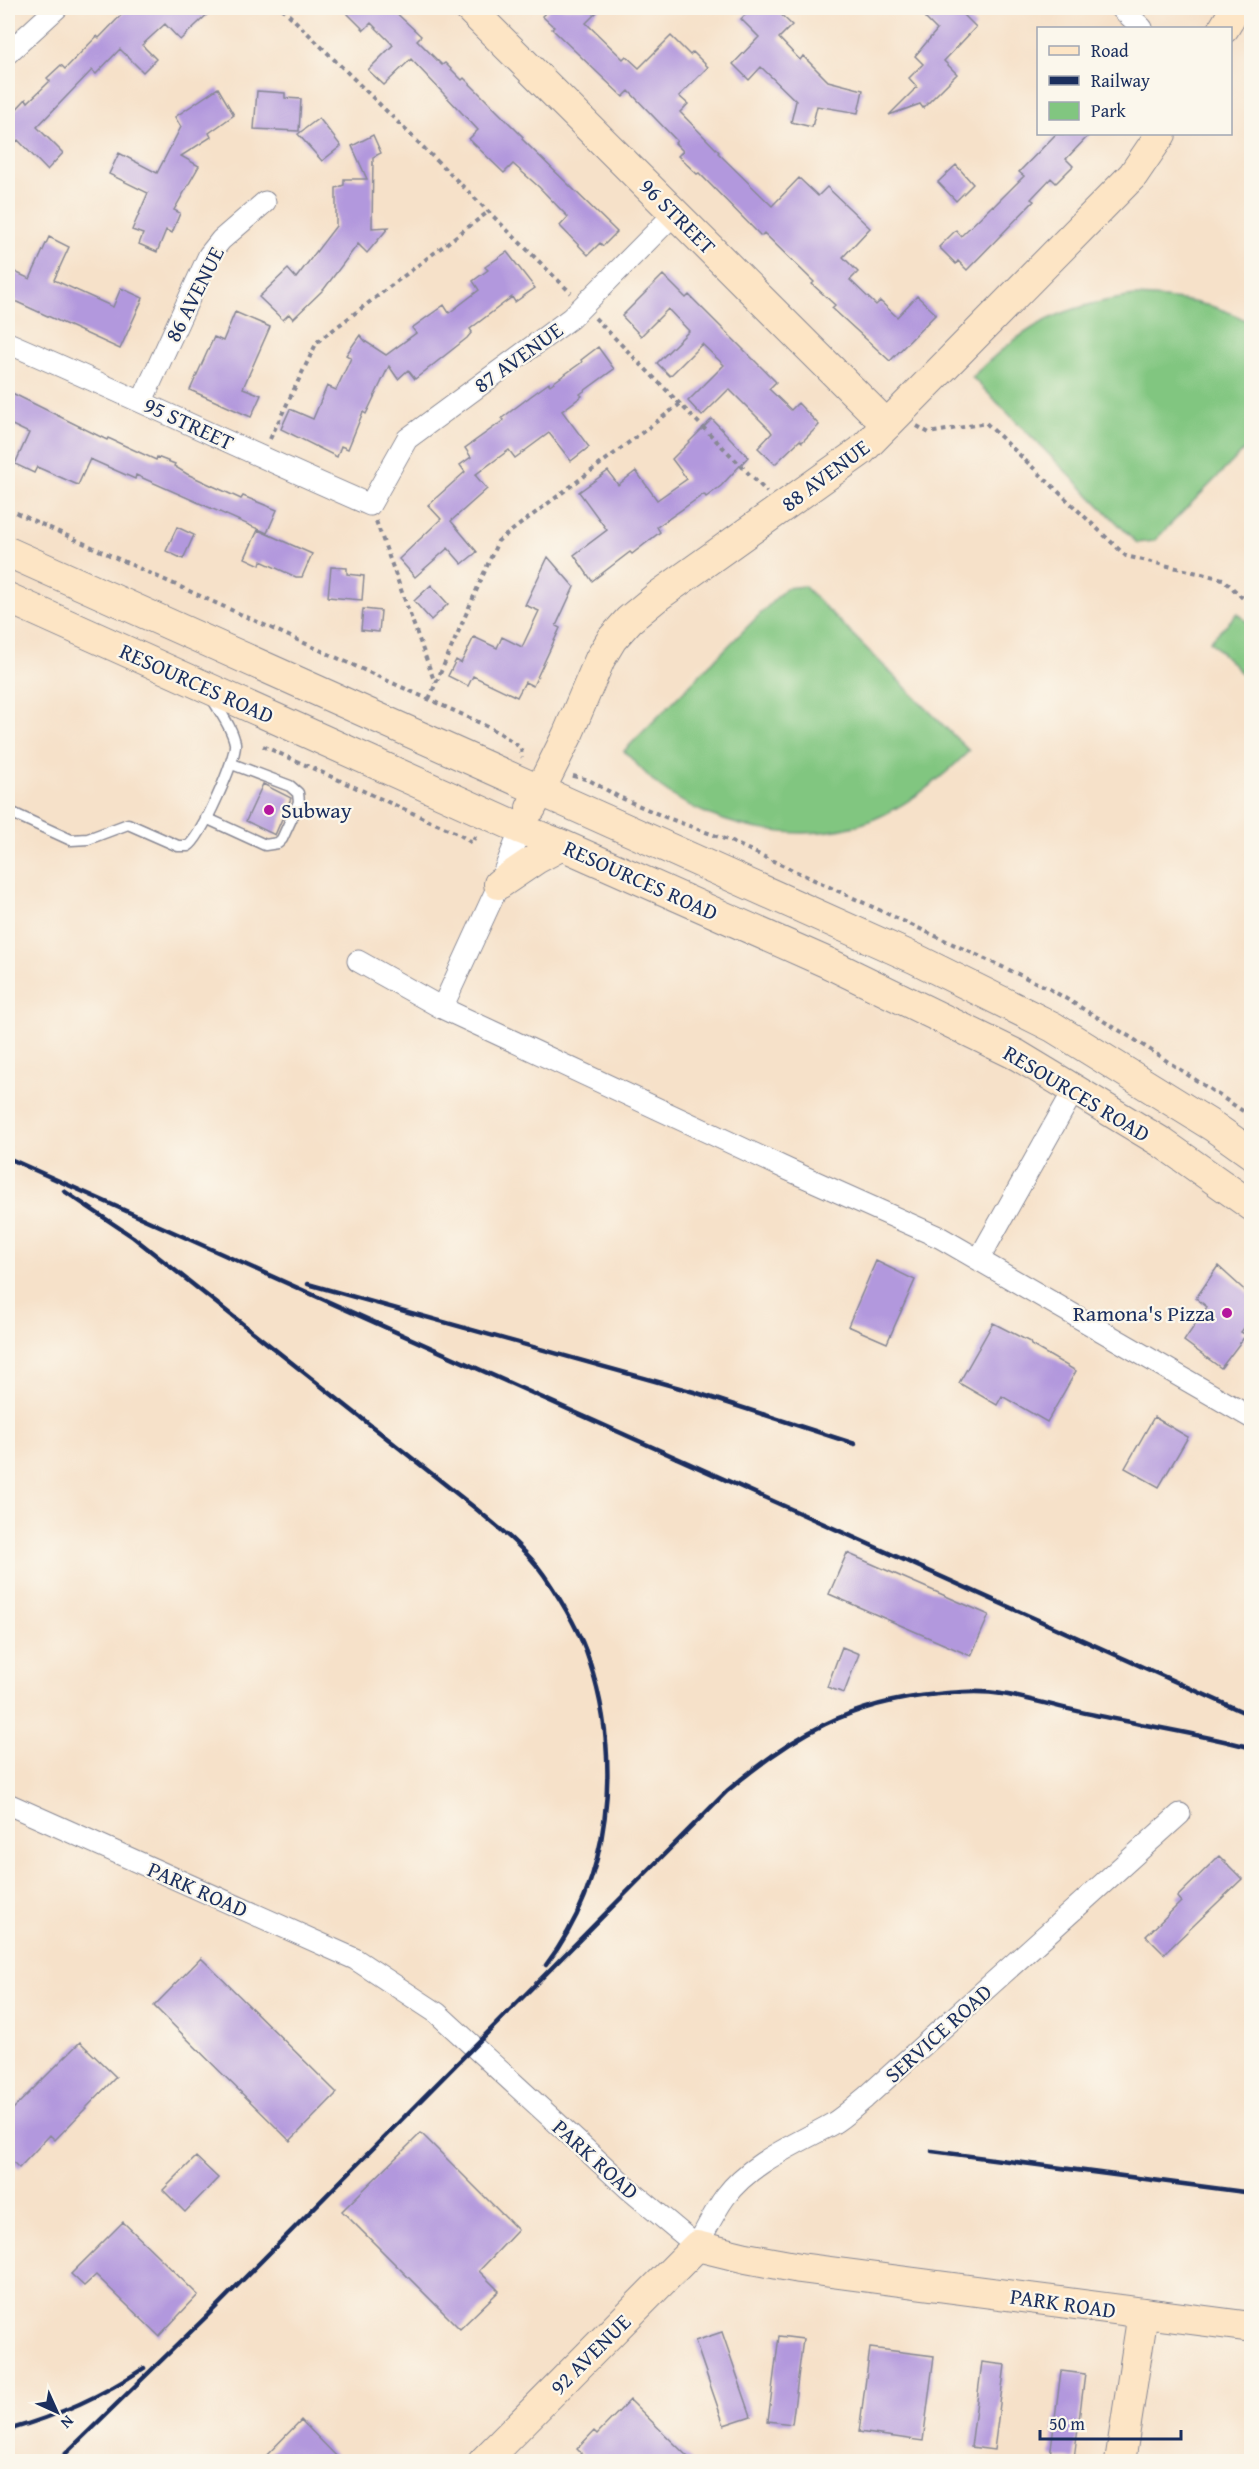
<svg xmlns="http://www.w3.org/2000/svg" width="1259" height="2469" font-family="'Gentium Book Plus',serif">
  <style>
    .green { fill: #81c680; stroke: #4e7a6f; stroke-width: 1.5 }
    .building { fill: #b298dd }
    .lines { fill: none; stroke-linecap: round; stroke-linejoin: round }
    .lane-casing { stroke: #888894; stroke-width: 13 }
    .street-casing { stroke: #888894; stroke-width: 23 }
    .secondary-casing { stroke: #888894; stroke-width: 32 }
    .path { stroke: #888894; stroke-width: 4; stroke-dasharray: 4.5 4.5; stroke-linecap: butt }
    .lane { stroke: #fff; stroke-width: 10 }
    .street { stroke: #fff; stroke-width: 21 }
    .secondary { stroke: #fde5c5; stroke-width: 30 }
    .rail { stroke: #1b2f5e; stroke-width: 4.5 }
    .poi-dot { fill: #b5179e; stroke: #fbf7ec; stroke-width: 2 }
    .labels { text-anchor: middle; stroke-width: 4.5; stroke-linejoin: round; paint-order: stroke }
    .street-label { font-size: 22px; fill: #1b2f5e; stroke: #fbf7ec }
    .poi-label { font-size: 22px; fill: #1b2f5e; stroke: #fbf7ec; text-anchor: start }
  </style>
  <rect width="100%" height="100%" fill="#fbf7ec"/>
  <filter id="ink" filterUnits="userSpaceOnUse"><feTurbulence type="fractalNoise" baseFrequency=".0167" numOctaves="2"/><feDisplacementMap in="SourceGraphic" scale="12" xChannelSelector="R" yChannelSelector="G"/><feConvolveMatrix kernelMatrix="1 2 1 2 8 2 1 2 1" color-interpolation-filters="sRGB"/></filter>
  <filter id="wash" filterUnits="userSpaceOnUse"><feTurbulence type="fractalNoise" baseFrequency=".008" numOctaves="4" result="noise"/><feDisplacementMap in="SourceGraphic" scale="24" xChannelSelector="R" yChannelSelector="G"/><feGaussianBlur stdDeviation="1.35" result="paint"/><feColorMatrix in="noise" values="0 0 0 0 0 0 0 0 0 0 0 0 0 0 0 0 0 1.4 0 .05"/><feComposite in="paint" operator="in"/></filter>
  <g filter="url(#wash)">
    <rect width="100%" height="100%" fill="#f6e1c9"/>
    <path class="green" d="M1135,296C1175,298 1217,302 1252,324L1251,443L1154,541L1137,543L972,377C1025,325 1060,306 1135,296Z
      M804,586L969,751C942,778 915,800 881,816C814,849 718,831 660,787C647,776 636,763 624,751L786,588Z
      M1238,613L1251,626V683L1210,641Z"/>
    <g id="blocks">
      <path class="building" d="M128,8H214L180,40L165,24L142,45L156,59L143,72L120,49L96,74L92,70L37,127L63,153L47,170L18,140L8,150V118L26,99L28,102L50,81L47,78L61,65L65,69L97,36L99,38Z
        M342,8H391L421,36L417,40L442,65L445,63L462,80L464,78L523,137L522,139L617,232L603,246L600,243L588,255L560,226L568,217L539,187L513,164L504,173L469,139L478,130L411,59L384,85L368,70L393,45L371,23L364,30Z
        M551,8H601L586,23L623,59L626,56L639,68L671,36L690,55L693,52L708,67L679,96L688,104L680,112L719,152L718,153L772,206L799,178L818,196L827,187L870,228L843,257L858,272L850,280L876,305L880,301L897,317L917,296L936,314L890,361L832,308L835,305L812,284L814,282L764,233L761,236L699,173L697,174L678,156L683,151L675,143L677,141L629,91L623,97L552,29L554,27L542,16Z
        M752,8H774L792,25L779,38L800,60L803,56L828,81L863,90L858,113L817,106L812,127L791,122L796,101L761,67L749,80L733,64L759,37L741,19Z
        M935,8H957L976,27L944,61L957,74L923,108L920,104L889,115L917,87L909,78L923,64L915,56L937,30L925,18Z
        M218,88L234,115L209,133L211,137L181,156L199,166L174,210L180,213L172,233L166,230L157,252L139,244L143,234L132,230L148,193L109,174L119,153L157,173L181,127L175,117Z
        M257,91L285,93V98L301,99L299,131L254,129Z
        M319,118L341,146L322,161L298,134Z
        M1056,134H1090L1066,159L1073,166L1056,183L1051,178L1031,199L1034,201L967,270L958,261L956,264L939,247L956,230L961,236L993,205L994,206L1024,176L1019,172Z
        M373,135L381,153L373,157L372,228L389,227L367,253L358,244L324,289L293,319L289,314L283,320L259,297L288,269L296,278L336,226V188L344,185V179H367L352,146Z
        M956,165L973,184L956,201L938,182Z
        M49,237L69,247L54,280L113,307L121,288L143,298L120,349L8,298V283L13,271L30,279Z
        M507,252L535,288L515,302L512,297L470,329L472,332L467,338L415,379L408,370L398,379L389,366L366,414L363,412L348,449L341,446L337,457L281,429L290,409L313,419L327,386L336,390L351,358L346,355L360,335L366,342L386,355L416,333L412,328L444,305L449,313L479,290L473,281L488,270L485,267Z
        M663,275L686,298L689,295L776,382L769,389L791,410L798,403L819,425L802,442L800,440L775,464L758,448L772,433L770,430L729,389L702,416L688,401L724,365L702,344L670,376L657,363L689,331L668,309L641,336L622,316Z
        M235,312L270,327L243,388L261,395L251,417L190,390L214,337L223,341Z
        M598,347L614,369L580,394L582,396L562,411L589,447L571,461L549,433L515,458L509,450L475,475L487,489L451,521L477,552L462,564L448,548L415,577L399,559L441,519L428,505L465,472L460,465L471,457L465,448L504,420L502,418L531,396L549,383L550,385L582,362L581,360Z
        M8,391L107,440L108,438L156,460L157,457L175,464L174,466L187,474L241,499L243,496L277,510L267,533L136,475L135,479L90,459L78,485L37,467L34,473L15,464L29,433L8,423Z
        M712,419L748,457L721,486L706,497L704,494L657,527L660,532L632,554L630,552L592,581L574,555L607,530L579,492L608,471L618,485L636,471L657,500L687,479L672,459Z
        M177,527L194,535L183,559L166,551Z
        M258,530L312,554L302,577H296L261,561L260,565L245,558Z
        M548,557L574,587L556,626L560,628L533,686L525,682L517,697L473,676L468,686L448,676L456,660L461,663L474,637L497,648L502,637L522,647L539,611L525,605Z
        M331,567L347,568V574L364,576L362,600L328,597Z
        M431,585L448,604L431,620L414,601Z
        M363,609L381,611L379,632L361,630Z
        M263,784L291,798L275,835L246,821Z
        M876,1261L915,1280L887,1343L848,1326Z
        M1218,1266L1251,1296V1319L1241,1332L1246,1335L1221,1368L1184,1341L1207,1307L1196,1298Z
        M993,1323L1030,1342L1031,1345L1076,1371L1047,1422L1002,1396L997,1405L959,1383Z
        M1154,1417L1188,1437L1159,1487L1125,1468Z
        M847,1553L989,1615L971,1656L829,1594Z
        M842,1647L859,1654L844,1693L827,1687Z
        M1219,1856L1242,1879L1164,1954L1146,1936L1181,1902L1177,1897Z
        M201,1958L337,2093L290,2141L154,2006Z
        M80,2042L116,2077L55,2140L50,2135L19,2168L8,2157V2114Z
        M421,2133L518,2230L479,2271L499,2291L460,2329L342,2211Z
        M196,2157L218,2178L185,2212L163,2190Z
        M123,2222L198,2295L159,2336L96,2275L84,2286L71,2274Z
        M722,2332L751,2416L724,2425L695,2341Z
        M779,2336L803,2339L792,2424L768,2421Z
        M870,2348L934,2356L923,2441L859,2432Z
        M982,2362L1005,2365L994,2450L971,2447Z
        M1061,2371L1085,2374L1074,2459L1050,2456Z
        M630,2400L693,2462H590L577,2449L594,2431L597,2434Z
        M301,2420L342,2462H260Z"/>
    </g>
  </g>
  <g filter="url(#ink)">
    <use href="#blocks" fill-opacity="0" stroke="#888894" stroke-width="1.5"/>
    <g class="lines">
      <g class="lane-casing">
        <path id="lane" d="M8,811L71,840L88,839L128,824L178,846H188C201,838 237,758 235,743C232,727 219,711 212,698
          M206,818L265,845L278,843L282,839L299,802L298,793L290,786L232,764"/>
      </g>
      <g class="street-casing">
        <path id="street" d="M1121,8L1142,28
          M8,53L57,8
          M8,343C129,395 248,452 370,505L407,439L571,318L675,213
          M142,401L209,255L221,240L265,202
          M358,961L442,1008L789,1170L941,1238L1252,1418
          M442,1008L499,884L521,829
          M979,1259L1074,1090
          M8,1804L355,1959L437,2013L630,2190L697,2246C706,2230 714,2212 725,2197C751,2162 795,2145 832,2124C844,2117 854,2107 865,2098L1180,1814"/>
      </g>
      <g class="secondary-casing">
        <path id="secondary" d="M469,8L887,425
          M1224,28L1236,8
          M8,552L916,959L1053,1027L1214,1127L1252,1154
          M8,598L521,829L562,845L828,963L1017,1055L1161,1142L1252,1206
          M531,808L567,736L600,659L612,639L629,620L658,596L861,451L1133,175L1161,134
          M499,884L536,859L562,845
          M483,2462L697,2246L746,2258L800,2268L1252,2327
          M1120,2462L1143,2313"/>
      </g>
      <path class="path" d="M282,8L571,293
        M595,318L767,492
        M917,426L929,433L986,423L1126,556L1223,579L1252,607
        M270,439L317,342L488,212
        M8,509L470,718L500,733L521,748L522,758
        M376,521L435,683
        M429,699L498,541L680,404
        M263,746L457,833L472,843L476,834
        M573,776L589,780L619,797L665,817L730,841L1048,988L1132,1038L1252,1117"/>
      <use href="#lane" class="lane"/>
      <use href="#street" class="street"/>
      <use href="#secondary" class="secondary"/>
      <path class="rail" d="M8,1158L1252,1716
        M64,1191L133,1237L475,1508C499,1528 526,1549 544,1575C561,1600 580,1631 589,1660C622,1761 612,1878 546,1965
        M308,1284L694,1392L855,1444
        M932,2151L1252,2193
        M8,2430C57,2416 101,2397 144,2368
        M57,2462L208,2315L727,1791C793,1735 850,1702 938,1694C958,1692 981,1690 1002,1694C1033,1699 1064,1709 1095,1715C1147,1726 1200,1734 1252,1748"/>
    </g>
  </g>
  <g class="poi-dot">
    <circle cx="269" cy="810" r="6"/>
    <circle cx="1227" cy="1313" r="6"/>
  </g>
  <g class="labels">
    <g class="street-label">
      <text transform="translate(678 216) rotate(45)" y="8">96 STREET</text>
      <text transform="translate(194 294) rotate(-63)" y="8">86 AVENUE</text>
      <text transform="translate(518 357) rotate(-36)" y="8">87 AVENUE</text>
      <text transform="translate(189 423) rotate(25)" y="8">95 STREET</text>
      <text transform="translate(825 475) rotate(-37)" y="8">88 AVENUE</text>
      <text transform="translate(197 683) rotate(24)" y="8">RESOURCES ROAD</text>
      <text transform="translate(641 880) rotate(24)" y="8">RESOURCES ROAD</text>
      <text transform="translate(1077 1093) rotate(31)" y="8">RESOURCES ROAD</text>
      <text transform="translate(198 1889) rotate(24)" y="8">PARK ROAD</text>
      <text transform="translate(938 2033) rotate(-42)" y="8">SERVICE ROAD</text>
      <text transform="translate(596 2159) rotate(42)" y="8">PARK ROAD</text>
      <text transform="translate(1063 2303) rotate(8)" y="8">PARK ROAD</text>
      <text transform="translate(590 2354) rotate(-45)" y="8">92 AVENUE</text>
    </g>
    <g class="poi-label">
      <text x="281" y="818">Subway</text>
      <text x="1215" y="1321" text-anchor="end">Ramona's Pizza</text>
    </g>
  </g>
  <rect width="1259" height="2469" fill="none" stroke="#fbf7ec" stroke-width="30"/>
  <rect x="1037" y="27" width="195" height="108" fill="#fbf7ec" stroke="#a1a7b3" stroke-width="1.5"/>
  <rect x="1049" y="46" width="30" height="9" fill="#fde5c5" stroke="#a1a7b3" stroke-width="1.5"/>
  <text x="1091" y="57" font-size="18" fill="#1b2f5e">Road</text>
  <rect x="1049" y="76" width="30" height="9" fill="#1b2f5e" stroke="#a1a7b3" stroke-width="1.5"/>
  <text x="1091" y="87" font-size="18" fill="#1b2f5e">Railway</text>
  <rect x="1049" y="102" width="30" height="18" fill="#81c680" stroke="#a1a7b3" stroke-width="1.5"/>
  <text x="1091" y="117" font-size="18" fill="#1b2f5e">Park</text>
  <g transform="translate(57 2412) rotate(135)" stroke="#fbf7ec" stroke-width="4.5" paint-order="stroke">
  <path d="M0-4.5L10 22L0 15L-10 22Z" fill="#1b2f5e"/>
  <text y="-9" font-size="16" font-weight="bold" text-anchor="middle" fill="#1b2f5e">N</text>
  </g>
  <path d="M1040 2430v9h141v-9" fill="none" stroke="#1b2f5e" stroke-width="3"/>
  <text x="1049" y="2430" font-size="18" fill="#1b2f5e" stroke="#fbf7ec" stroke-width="4.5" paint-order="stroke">50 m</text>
</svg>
